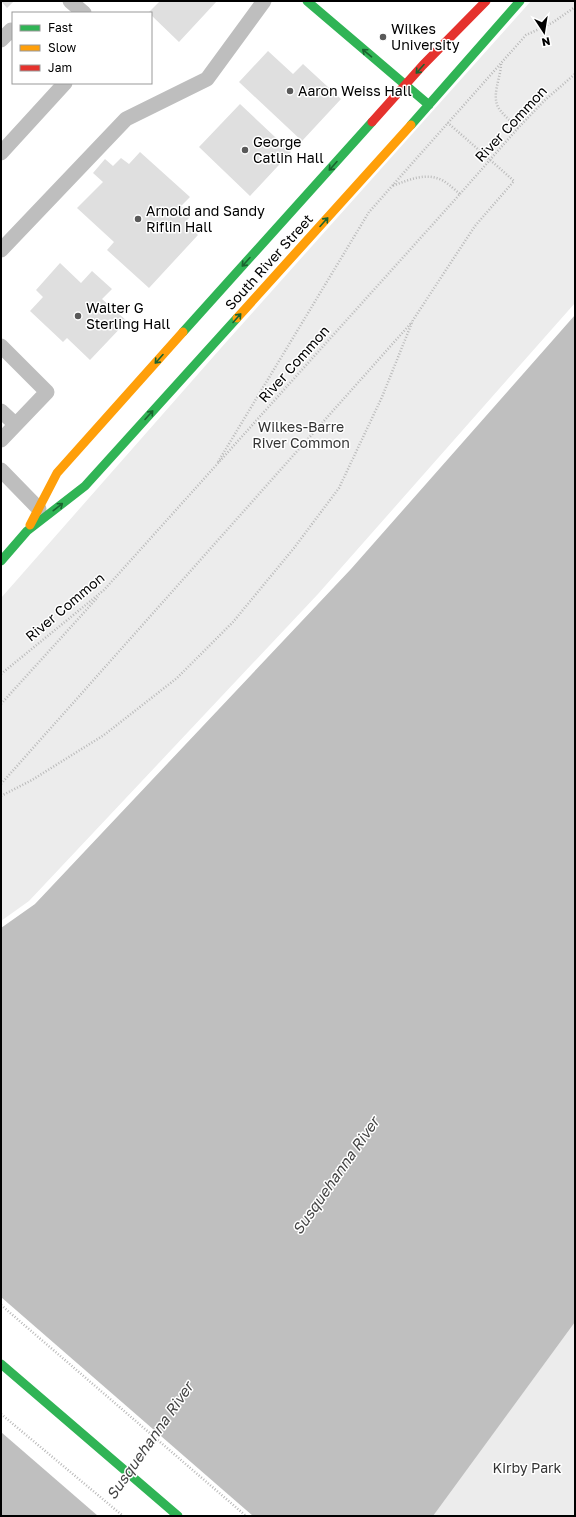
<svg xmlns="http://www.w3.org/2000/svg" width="576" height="1517" font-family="'Golos Text',sans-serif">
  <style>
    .green { fill: #ececec }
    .water { fill: #bfbfbf }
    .pier { fill: #fff }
    .building { fill: #dfdfdf }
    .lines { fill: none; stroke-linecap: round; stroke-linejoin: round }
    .path { stroke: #b9b9b9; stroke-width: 2.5; stroke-dasharray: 1 2; stroke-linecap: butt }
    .lane { stroke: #bebebe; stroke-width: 15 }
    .fast { stroke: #30b455; stroke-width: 9 }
    .slow { stroke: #ff9f0a; stroke-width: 9 }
    .jam { stroke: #e5322d; stroke-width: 9 }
    .path-bridge { stroke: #b9b9b9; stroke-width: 2.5; stroke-dasharray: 1 2; stroke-linecap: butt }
    .oneway { stroke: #1a632f }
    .poi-dot { fill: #595959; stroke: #fff; stroke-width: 1.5 }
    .labels { text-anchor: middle; stroke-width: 3; stroke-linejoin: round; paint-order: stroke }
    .poi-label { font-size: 14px; fill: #000; stroke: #fff; text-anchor: start }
    .street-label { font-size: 14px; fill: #000; stroke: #fff }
    .park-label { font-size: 14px; fill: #333; stroke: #fff }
    .water-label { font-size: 15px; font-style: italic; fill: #444; stroke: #fff }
  </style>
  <rect width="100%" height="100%" fill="#fff"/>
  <path class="green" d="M531,1H575V303L318,594L29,901L1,921V598L228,340Z
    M575,1322V1516H432Z"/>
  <path class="water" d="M575,315V1322L433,1516H1V928L35,904L351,569Z"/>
  <path class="pier" d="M1,1297L253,1516H98L1,1432Z"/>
  <path class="building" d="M1,1H14L7,8Z
    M160,1H217L179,42L151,15V13H148Z
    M268,51L293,74L303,64L341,99L302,141L239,82Z
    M240,104L291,152L250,196L199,147Z
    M140,152L190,197L181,206L191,216L185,222L198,235L149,288L107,250L114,242L77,208L103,182L93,173L105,159L113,166L121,158L129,164Z
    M60,263L81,283L92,271L112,289L102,299L127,321L90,360L67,338L63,342L30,311L43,297L36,290Z"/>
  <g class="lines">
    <path class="path" d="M501,64C501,78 490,97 500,110C505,117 512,122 518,128L544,101L575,74
      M218,462L369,212L526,35L552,23L575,7
      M1,674L104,590L460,194C455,190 449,184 442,180C425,172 409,180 392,186
      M1,704L98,597
      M1,784L412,322
      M1,796L32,780L104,735L177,678L233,622L294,548L339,488L382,397L413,320L475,226L514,181L447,122
      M1,1305L246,1516
      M1,1414L123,1516"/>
    <path class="lane" d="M70,1L84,13
      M1,40L11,30L13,33
      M1,153L65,83
      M1,250L126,119L207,79L264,1
      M1,346L47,392L1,440
      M1,411L15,424
      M1,470L39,509"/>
    <path class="fast" d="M307,1L429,105
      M411,125L520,1
      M183,332L372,122
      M1,561L27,531L85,486L237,318
      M1,1364L178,1516"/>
    <path class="slow" d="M237,318L411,125
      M30,525L57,473L183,332"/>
    <path class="jam" d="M372,122L423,65L486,1"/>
    <path class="path-bridge" d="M460,194L518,128"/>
  </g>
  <defs><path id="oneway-shaft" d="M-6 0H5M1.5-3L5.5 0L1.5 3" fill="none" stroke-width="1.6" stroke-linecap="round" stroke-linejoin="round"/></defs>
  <g class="oneway">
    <use href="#oneway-shaft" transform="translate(367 53) rotate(-140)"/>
    <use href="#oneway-shaft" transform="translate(420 69) rotate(132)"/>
    <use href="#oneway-shaft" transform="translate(333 166) rotate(132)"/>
    <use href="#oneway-shaft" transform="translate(324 222) rotate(-48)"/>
    <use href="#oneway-shaft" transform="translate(246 262) rotate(132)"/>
    <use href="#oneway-shaft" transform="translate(237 318) rotate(-48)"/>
    <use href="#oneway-shaft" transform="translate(159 359) rotate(132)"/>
    <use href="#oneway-shaft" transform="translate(149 415) rotate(-48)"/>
    <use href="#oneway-shaft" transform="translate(58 507) rotate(-38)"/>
  </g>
  <g class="poi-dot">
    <circle cx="383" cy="37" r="4"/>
    <circle cx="290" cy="91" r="4"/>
    <circle cx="245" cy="150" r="4"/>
    <circle cx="138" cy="219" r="4"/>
    <circle cx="78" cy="316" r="4"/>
  </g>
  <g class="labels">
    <g class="poi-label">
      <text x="391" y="34">Wilkes<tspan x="391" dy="16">University</tspan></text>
      <text x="298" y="96">Aaron Weiss Hall</text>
      <text x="253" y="147">George<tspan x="253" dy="16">Catlin Hall</tspan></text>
      <text x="146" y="216">Arnold and Sandy<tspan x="146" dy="16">Riflin Hall</tspan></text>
      <text x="86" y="313">Walter G<tspan x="86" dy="16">Sterling Hall</tspan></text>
    </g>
    <g class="street-label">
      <text transform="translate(511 124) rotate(-47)" y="5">River Common</text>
      <text transform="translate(269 262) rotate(-48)" y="5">South River Street</text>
      <text transform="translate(294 364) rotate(-48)" y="5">River Common</text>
      <text transform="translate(65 607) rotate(-40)" y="5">River Common</text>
    </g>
    <g class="park-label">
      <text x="301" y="432">Wilkes-Barre<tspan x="301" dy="16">River Common</tspan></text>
      <text x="527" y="1473">Kirby Park</text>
    </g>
    <g class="water-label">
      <text transform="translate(336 1176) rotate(-55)" y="5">Susquehanna River</text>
      <text transform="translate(150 1441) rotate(-55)" y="5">Susquehanna River</text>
    </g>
  </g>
  <rect width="576" height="1517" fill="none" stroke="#000000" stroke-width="4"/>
  <rect x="12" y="12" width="140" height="72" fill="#ffffff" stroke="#999999"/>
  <rect x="20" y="25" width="20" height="6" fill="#30b455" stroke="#999999"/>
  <text x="48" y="32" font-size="12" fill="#000000">Fast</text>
  <rect x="20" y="45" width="20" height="6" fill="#ff9f0a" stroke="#999999"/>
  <text x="48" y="52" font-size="12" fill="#000000">Slow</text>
  <rect x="20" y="65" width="20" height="6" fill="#e5322d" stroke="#999999"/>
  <text x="48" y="72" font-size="12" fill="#000000">Jam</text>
  <g transform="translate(544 32) rotate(168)" stroke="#ffffff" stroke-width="3" paint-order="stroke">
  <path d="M0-3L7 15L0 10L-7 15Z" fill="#000000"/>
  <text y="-6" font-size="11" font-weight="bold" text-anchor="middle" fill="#000000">N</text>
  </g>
</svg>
